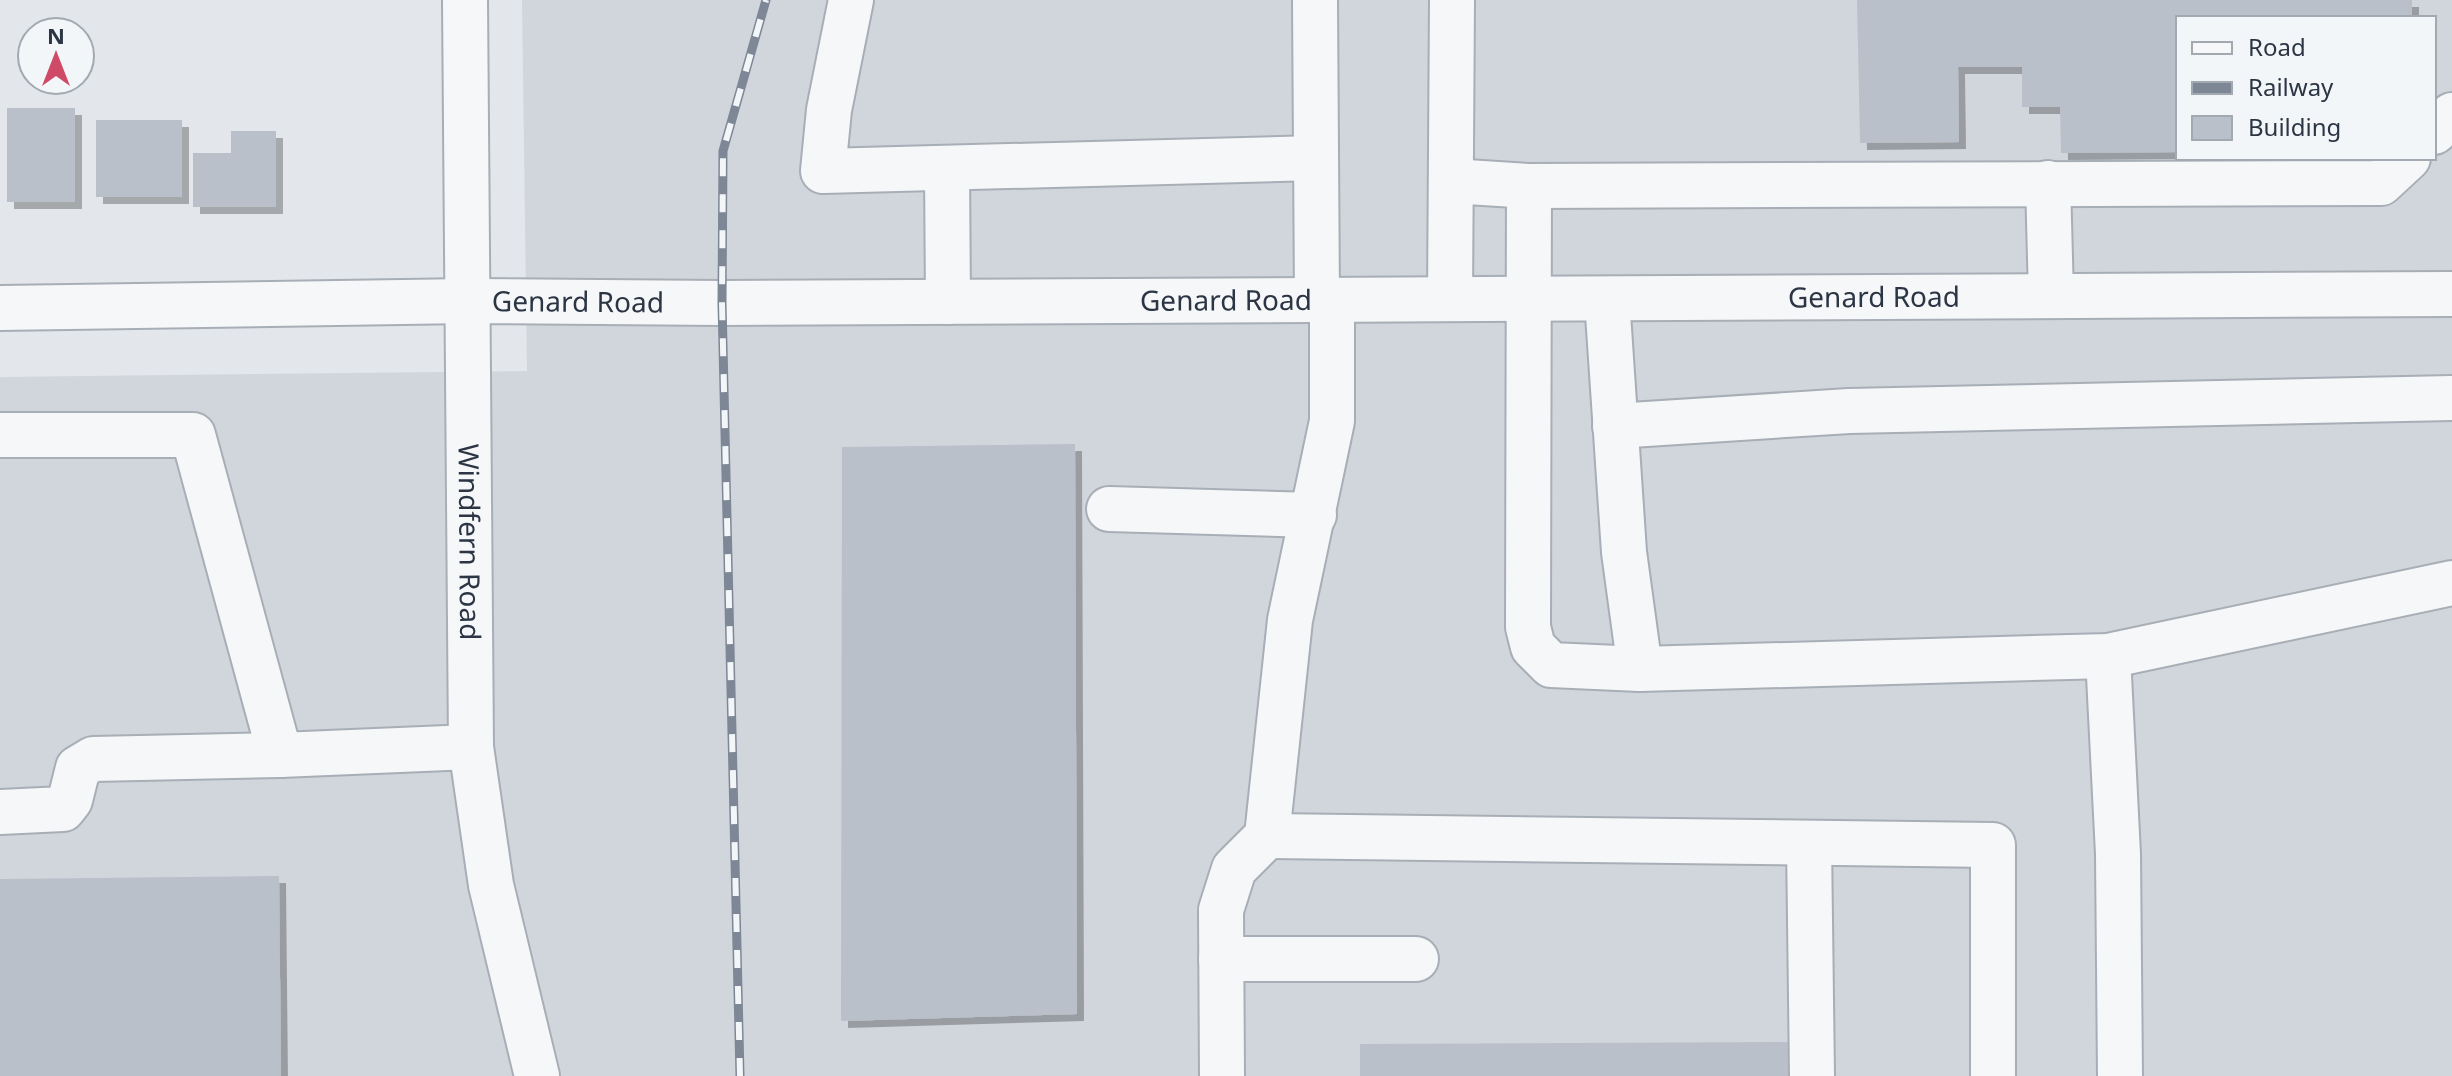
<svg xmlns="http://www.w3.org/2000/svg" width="2452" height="1076" font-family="'Noto Sans',sans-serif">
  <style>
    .built { fill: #d1d6dd; fill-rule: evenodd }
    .building { fill: #bac0c9; filter: url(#shadow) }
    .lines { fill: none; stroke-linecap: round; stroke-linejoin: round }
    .minor-casing { stroke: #a8aeb6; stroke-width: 48 }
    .minor { stroke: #f6f7f9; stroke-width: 44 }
    .rail-casing { stroke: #7d8795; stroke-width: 9 }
    .rail { stroke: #f3f6f8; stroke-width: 6; stroke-dasharray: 18; stroke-linecap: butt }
    .labels { text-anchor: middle; stroke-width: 8; stroke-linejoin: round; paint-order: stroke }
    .street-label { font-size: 28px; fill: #2b3544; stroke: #f3f6f8 }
  </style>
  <defs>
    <filter id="shadow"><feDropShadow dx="7" dy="7" stdDeviation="0" flood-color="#0004"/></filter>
  </defs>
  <rect width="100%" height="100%" fill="#e3e7eb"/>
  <path class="built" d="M522,0H2452V1076H0V377L527,371ZM2178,18H2434V158H2178Z"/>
  <path class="building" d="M1857,0H2412V18H2178V152L2061,153L2060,107H2022V67H1958L1959,142L1860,143Z
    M7,108H75V202H7Z
    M96,120H182V197H96Z
    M231,131H276V207H193V153H231Z
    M1075,444L1077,1014L841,1021L842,447Z
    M279,876L281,1076H0V879Z
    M1789,1042L1790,1076H1360V1044Z"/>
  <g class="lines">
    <g class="minor-casing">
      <g id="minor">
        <path id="s1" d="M465,0L471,747L491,885L537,1076"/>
        <path d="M851,0L829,110L823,171L1316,158"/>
        <path d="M1315,0L1317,299"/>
        <path d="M2434,132L2452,115"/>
        <path d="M947,168L948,302"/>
        <path d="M1451,181L1529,186L2381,183L2408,158"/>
        <path d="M2048,183L2051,296"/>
        <path d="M1529,186L1528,627L1533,647L1551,665L1640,669L2108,656L2452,583"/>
        <path d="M1450,299L1452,0"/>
        <path d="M1607,299L1624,552L1640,669"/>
        <path id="s2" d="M0,308L469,301L722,303L2452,294"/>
        <path d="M1615,426L1849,411L2452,398"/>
        <path d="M0,435H193L280,755L471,747"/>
        <path d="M1109,509L1314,515"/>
        <path d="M2108,656L2118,854L2120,1076"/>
        <path d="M0,812L63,809L70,800L78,768L93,759L280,755"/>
        <path d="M1267,836L1993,845V1076"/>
        <path d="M1809,843L1812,1076"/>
        <path d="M1221,959H1416"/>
        <path d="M1222,1076L1221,910L1234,869L1267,836L1290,620L1332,421V299"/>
      </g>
    </g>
    <use href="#minor" class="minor"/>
    <g class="rail-casing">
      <path id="rail" d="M740,1076L722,303L723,151L766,0"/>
    </g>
    <use href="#rail" class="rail"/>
  </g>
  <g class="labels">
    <g class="street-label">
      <text dy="10" stroke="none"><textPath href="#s2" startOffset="1874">Genard Road</textPath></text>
      <text dy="10" stroke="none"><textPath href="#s2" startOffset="1226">Genard Road</textPath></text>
      <text dy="10" stroke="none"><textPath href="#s2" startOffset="578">Genard Road</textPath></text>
      <text dy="10" stroke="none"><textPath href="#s1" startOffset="542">Windfern Road</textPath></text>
    </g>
  </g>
  <rect x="2176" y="16" width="260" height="144" fill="#f3f6f8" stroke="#a3a9b0" stroke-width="2"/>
  <rect x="2192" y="42" width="40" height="12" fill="#f6f7f9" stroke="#a3a9b0" stroke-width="2"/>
  <text x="2248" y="56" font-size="24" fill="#2b3544">Road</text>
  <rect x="2192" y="82" width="40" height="12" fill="#7d8795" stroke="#a3a9b0" stroke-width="2"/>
  <text x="2248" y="96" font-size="24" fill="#2b3544">Railway</text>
  <rect x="2192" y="116" width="40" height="24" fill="#bac0c9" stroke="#a3a9b0" stroke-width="2"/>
  <text x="2248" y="136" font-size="24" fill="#2b3544">Building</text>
  <g transform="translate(56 56)"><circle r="38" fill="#f3f6f8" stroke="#a3a9b0" stroke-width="2"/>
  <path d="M0-6L14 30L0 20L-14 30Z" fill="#ce4a66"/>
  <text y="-12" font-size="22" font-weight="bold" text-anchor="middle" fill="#2b3544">N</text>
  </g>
</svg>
